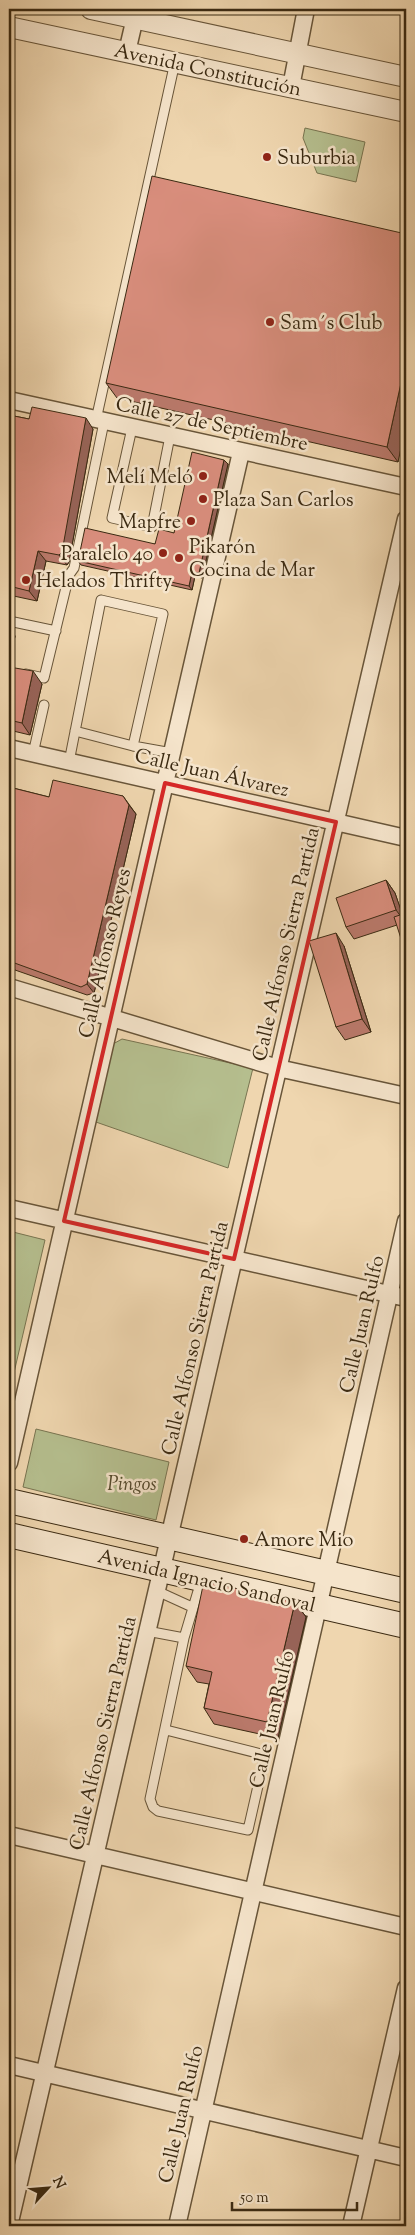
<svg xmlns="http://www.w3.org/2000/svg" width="415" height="2235" font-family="'Sorts Mill Goudy',serif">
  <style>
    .green { fill: #b5be8e; stroke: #787450 }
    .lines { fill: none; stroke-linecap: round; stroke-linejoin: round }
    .service-casing { stroke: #685539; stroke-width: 11 }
    .minor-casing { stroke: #685539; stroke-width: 19 }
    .tertiary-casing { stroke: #685539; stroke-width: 22 }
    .secondary-casing { stroke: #3b2a12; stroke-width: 26 }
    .service { stroke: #f5e4cb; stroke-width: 9 }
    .minor { stroke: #f5e4cb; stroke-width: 16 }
    .tertiary { stroke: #f5e4cb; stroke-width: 20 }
    .secondary { stroke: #f5e4cb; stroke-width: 24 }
    .wall { fill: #ba796b; stroke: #3b2a12 }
    .shaded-wall { fill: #976357; stroke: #3b2a12 }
    .building { fill: #d88d7c; stroke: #3b2a12 }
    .marked { fill: none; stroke: #d62828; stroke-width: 4; stroke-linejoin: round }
    .poi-dot { fill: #8f2418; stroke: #f5e4cb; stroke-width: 2 }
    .labels { text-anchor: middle; stroke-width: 5; stroke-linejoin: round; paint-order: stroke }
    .street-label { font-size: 20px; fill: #3b2a12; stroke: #f5e4cb }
    .poi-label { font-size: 20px; fill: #3b2a12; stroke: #f5e4cb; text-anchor: start }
    .park-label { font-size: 20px; font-style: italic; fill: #53482b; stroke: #f5e4cb }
  </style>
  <rect width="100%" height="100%" fill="#efd6af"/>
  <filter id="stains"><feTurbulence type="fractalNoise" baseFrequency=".004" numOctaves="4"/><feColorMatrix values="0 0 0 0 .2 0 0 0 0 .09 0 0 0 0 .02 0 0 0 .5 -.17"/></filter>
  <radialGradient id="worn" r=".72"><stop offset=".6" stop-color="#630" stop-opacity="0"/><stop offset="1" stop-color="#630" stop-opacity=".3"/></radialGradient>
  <path class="green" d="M305,128L365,142L356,182L317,173L303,138Z
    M122,1039L253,1068L228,1168L93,1121L113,1044Z
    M9,1231L45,1240L9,1394Z
    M36,1429L169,1462L156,1520L23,1487Z"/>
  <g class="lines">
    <g class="service-casing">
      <path id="service" d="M96,420L175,62
        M132,428L112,518L152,527L170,436
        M9,621L56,631
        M26,674L44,678L69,575L74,568L104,422
        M75,731L133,746L172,753
        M33,754L44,705
        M69,762L101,600L163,614L133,746
        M157,1591L192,1607
        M147,1631L184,1638
        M166,1730L265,1755L248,1830L158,1811L153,1807L150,1799L184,1638L201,1581"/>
    </g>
    <g class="minor-casing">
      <path id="minor" d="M127,52L137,9
        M291,87L306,9
        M9,400L406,487
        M9,748L406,838
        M9,987L278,1068L406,1096
        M9,1208L406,1298
        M9,1463L241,452
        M9,1835L406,1927
        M9,2065L406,2158
        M9,2226L406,519
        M177,2226L406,1221
        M351,2226L406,1988"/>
    </g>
    <g class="tertiary-casing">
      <path id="tertiary" d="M91,9L406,77
        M9,27L406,112"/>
    </g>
    <g class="secondary-casing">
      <path id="secondary" d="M9,1501L406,1591
        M9,1535L406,1626"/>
    </g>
    <use href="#service" class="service"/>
    <use href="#minor" class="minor"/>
    <use href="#tertiary" class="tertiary"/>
    <use href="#secondary" class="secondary"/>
  </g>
  <path class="wall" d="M406,234L398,462L117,398L106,383Z
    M9,415L29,419L93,429L69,562L67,565L46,561L37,601L9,595Z
    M228,464L202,578L195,576L192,590L81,565L78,561L155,544L174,533Z
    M9,627L15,636L9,667L42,684L30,735L9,730Z
    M9,787L49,797L123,796L136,814L94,993L87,995L15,970L9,961L10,959H9Z
    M386,880L395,893L402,914L397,925L354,939L346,927Z
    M344,946L371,1032L345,1040L336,1027Z
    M295,1602L306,1617L278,1738L214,1724L204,1708L209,1684L197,1682L186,1666Z"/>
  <path class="shaded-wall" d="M406,360V425L398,462L387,447Z
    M86,418L93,429L69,562L67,565L59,555Z
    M224,460L228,464L202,578L199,573Z
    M38,551L46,561L37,601L29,591Z
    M192,572L195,576L192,590L189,586Z
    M9,627L15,636L9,667Z
    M33,671L42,684L30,735L22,723Z
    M129,805L136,814L94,993L87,984Z
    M386,880L395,893L405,922L396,910Z
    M336,933L344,946L371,1032L362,1019Z
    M295,1602L306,1617L278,1738L267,1722Z"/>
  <path class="building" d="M152,176L406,234V360L387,447L106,383Z
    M32,407L86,418L62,552L59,555L38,551L29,591L9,586V415L29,419Z
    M192,452L224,460L199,573L192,572L189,586L78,561L85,528L155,544L159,529L174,533Z
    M9,667L33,671L22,723L9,720Z
    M53,780L123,796L129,805L87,984L81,987L9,961L12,952L9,951V787L49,797Z
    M386,880L396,910L346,927L336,898Z
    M406,913V954L394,917Z
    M336,933L362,1019L336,1027L309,941Z
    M204,1581L295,1602L267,1722L204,1708L212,1672L186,1666Z"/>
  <path class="marked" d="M165,783L336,822L234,1259L64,1221Z"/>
  <g class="poi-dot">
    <circle cx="267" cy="157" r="5"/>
    <circle cx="270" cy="322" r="5"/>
    <circle cx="203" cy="476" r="5"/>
    <circle cx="203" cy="499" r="5"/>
    <circle cx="191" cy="521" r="5"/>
    <circle cx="163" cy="553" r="5"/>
    <circle cx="179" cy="558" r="5"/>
    <circle cx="26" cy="580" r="5"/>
    <circle cx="244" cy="1539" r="5"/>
  </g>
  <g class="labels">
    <g class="street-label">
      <text transform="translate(208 69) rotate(12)" y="7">Avenida Constitución</text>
      <text transform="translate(212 423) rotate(12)" y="7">Calle 27 de Septiembre</text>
      <text transform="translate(212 772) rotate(13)" y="7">Calle Juan Álvarez</text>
      <text transform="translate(285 944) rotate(-77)" y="7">Calle Alfonso Sierra Partida</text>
      <text transform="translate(104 953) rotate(-77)" y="7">Calle Alfonso Reyes</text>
      <text transform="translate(361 1324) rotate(-77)" y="7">Calle Juan Rulfo</text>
      <text transform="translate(194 1338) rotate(-77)" y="7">Calle Alfonso Sierra Partida</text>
      <text transform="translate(207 1580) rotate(13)" y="7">Avenida Ignacio Sandoval</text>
      <text transform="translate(271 1719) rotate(-77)" y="7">Calle Juan Rulfo</text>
      <text transform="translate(102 1733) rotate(-77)" y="7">Calle Alfonso Sierra Partida</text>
      <text transform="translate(180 2114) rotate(-77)" y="7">Calle Juan Rulfo</text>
    </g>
    <g class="poi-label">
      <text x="277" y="164">Suburbia</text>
      <text x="280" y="329">Sam´s Club</text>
      <text x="193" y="483" text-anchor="end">Melí Meló</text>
      <text x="213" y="506">Plaza San Carlos</text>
      <text x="181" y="528" text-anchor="end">Mapfre</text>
      <text x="189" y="553">Pikarón<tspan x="189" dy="23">Cocina de Mar</tspan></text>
      <text x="153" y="560" text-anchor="end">Paralelo 40</text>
      <text x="36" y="587">Helados Thrifty</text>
      <text x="254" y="1546">Amore Mio</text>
    </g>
    <g class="park-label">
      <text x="132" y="1490">Pingos</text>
    </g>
  </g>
  <rect width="415" height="2235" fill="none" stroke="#efd6af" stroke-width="30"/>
  <rect x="10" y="10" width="395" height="2215" fill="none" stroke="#3b2a12" stroke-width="2.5"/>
  <rect x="15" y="15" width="385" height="2205" fill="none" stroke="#3b2a12"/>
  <g transform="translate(48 2188) rotate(64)" stroke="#f5e4cb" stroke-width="4" paint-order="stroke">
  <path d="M0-4L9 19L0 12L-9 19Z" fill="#3b2a12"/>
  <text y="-8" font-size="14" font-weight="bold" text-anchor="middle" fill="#3b2a12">N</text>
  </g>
  <path d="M232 2202v8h125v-8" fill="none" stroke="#3b2a12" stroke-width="2.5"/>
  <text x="240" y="2202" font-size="15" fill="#3b2a12" stroke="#f5e4cb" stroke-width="4" paint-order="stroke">50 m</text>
  <rect width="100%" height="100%" filter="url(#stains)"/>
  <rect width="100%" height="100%" fill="url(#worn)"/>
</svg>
